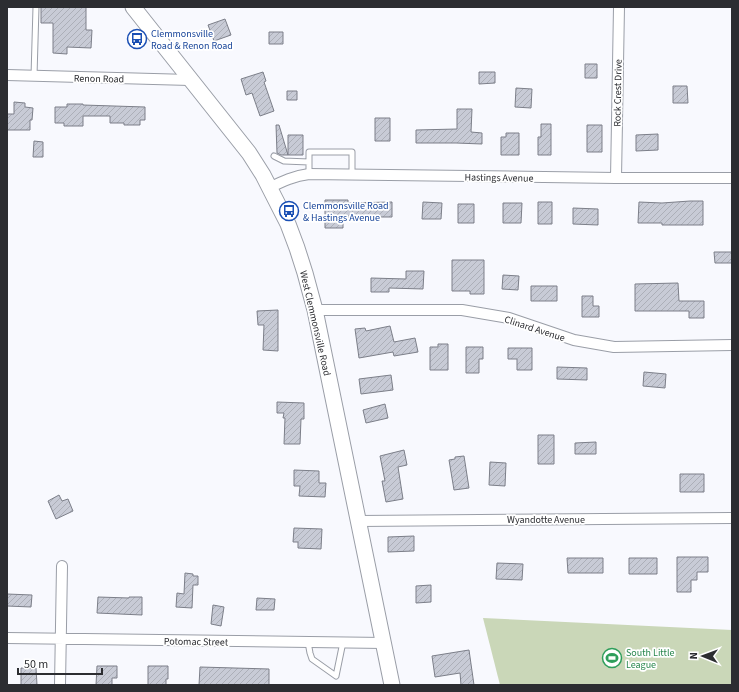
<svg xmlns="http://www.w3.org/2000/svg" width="739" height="692" font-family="'Source Sans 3',sans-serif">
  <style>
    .green { fill: #cad7b8 }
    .building { fill: url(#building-hatch); stroke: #7c7f89 }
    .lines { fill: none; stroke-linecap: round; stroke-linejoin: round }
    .lane-casing { stroke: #9a9ea7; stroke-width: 7 }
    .street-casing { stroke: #9a9ea7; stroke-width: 12 }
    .secondary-casing { stroke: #9a9ea7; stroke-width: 17 }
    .lane { stroke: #fff; stroke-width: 5 }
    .street { stroke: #fff; stroke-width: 10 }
    .secondary { stroke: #fff; stroke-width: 15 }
    .labels { text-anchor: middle; stroke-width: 3.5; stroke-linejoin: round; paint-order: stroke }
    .transit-label { font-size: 10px; fill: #164399; stroke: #fff; text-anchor: start }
    .street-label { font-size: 10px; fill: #2c2d31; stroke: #fff }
    .leisure-label { font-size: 10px; fill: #27864d; stroke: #fff; text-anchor: start }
  </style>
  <defs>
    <pattern id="building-hatch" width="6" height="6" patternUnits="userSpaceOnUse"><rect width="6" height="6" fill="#c8cbd6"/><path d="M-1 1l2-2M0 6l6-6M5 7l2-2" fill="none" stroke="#acafb8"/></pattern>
  </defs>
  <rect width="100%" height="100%" fill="#f8f9fe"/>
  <path class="green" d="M483,618L732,630V685H500Z"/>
  <path class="building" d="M41,7H86V30H92L91,48L67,47V54L53,53V23H41Z
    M225,19L231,35L214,41L208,25Z
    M269,32H283V44H269Z
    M585,64H597V78H585Z
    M263,72L266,81L264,82L274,111L260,116L252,93L246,95L241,79Z
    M479,72H495V83L479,84Z
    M673,86H687L688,103H673Z
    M516,88L532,89L531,108L515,107Z
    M287,91H297V100H287Z
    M14,102L25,103V107L33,108L32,120H30V130H7V114H14Z
    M67,104H83V105L145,107V120H140V125H124V123H110V116H83V126H64V123H55V107H67Z
    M457,109H472L471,132L482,133V144L456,143H416V130L457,129Z
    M375,118H390V141H375Z
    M541,124H551V155H538V137H541Z
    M276,125H279L288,155H281L277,153Z
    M587,125H602V152H587Z
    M506,133H519V155H501V137H506Z
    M658,134V150L636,151V135Z
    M288,135H303V155H288Z
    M34,141L43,142V157H33Z
    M325,200H348V203L392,202V217H343V228H325Z
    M690,201H703V225H662V223H638L639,202L662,203Z
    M423,202L442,203L441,219H422Z
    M538,202H552V224H538Z
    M503,203H522L521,223H503Z
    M458,204H474V223H458Z
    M573,208L598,209V225L573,224Z
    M714,252H732V263H715Z
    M452,260H484V294H470V291H452Z
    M406,271H424L423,289L389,288V292H371V278L406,279Z
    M503,275L519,276L518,290L502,289Z
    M678,283L679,301H704V318H689V311H635V284Z
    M531,286H557V301H531Z
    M582,296H593V306H599V317H582Z
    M278,310V351L263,350L264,325H258L257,311Z
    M390,326L394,342L415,338L418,352L394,356L393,352L359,358L355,329L365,328L366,331Z
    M438,344H448V370H430V347H438Z
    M466,347H483V359H479V373H466Z
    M508,348H532V370H517V359H508Z
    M557,367L587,368V380L557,379Z
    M644,372L666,374L665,388L643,386Z
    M391,375L393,390L361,394L359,379Z
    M277,402L304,403V419H301L300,444H284L285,418H283L284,413H277Z
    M385,404L388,418L366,423L363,410Z
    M538,435H554V464H538Z
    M596,442V454H575V443Z
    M404,450L407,465L398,467L403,499L386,502L382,481H385L380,456Z
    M464,456L469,488L454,490L449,460L455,459V457Z
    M490,462L506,463L505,486L489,485Z
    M294,470L319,471V483H326L325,497L299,496L300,486H294Z
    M680,474H704V492H680Z
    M59,495L62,501L68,499L73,511L56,519L48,501Z
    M294,528L322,529L321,549L298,548V542H293Z
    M414,536V551L388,552V537Z
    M677,557H708V572H697V580H691V592H677Z
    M567,558H603V573H568Z
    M629,558H657V574H629Z
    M497,563L523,564L522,580L496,579Z
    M185,573L193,574V576H198V585H193L192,608L176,607L177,593L184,594Z
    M431,585V602L416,603V586Z
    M7,594L32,595L31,607L7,606Z
    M98,597L129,598V597H142V615L97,613Z
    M257,598L275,599L274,610H256Z
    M213,605L224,607L221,626L211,624Z
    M469,650L474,685H461L460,673L435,677L432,656Z
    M97,666H117V678H112V685H96Z
    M148,666H168V679H166V685H148Z
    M200,667L269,669V685H199Z
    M21,668H36L37,685H21Z"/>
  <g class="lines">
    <g class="lane-casing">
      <path id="lane" d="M34,76L36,7
        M274,156L284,161L309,162
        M309,174V152H352V175
        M308,642L310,653L312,659L336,676L343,642"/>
    </g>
    <g class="street-casing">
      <path id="street" d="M7,75L190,80
        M616,178L619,7
        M269,188C283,181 294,176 309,174L616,178H732
        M315,310H462L509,318L574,340L614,347L732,345
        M359,521L732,518
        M7,638L384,643
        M60,685L62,566"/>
    </g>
    <g class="secondary-casing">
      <path id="secondary" d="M133,7L249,153L263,175L288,224L297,248L305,273L315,310L392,685"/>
    </g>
    <use href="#lane" class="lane"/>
    <use href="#street" class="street"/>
    <use href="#secondary" class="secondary"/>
  </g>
  <defs>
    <g id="bus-ring" transform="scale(1)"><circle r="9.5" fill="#fff" stroke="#1a4fb4" stroke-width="1.5"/><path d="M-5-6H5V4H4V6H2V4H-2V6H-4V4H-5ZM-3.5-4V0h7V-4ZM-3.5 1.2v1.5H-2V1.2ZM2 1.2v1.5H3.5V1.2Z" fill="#1a4fb4"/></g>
    <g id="stadium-ring" transform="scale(1)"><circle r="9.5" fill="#fff" stroke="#2e9e5b" stroke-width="1.5"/><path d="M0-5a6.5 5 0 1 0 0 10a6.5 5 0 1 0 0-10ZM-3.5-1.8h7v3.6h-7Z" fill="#2e9e5b"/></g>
  </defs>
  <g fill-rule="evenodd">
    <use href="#bus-ring" x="137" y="39"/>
    <use href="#bus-ring" x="289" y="211"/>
    <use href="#stadium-ring" x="612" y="658"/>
  </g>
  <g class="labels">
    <g class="transit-label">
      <text x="151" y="37">Clemmonsville<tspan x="151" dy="12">Road &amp; Renon Road</tspan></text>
      <text x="303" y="209">Clemmonsville Road<tspan x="303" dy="12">&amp; Hastings Avenue</tspan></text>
    </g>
    <g class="street-label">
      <text transform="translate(99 78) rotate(1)" y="4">Renon Road</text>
      <text transform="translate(617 93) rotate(-89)" y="4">Rock Crest Drive</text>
      <text transform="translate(499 177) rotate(1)" y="4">Hastings Avenue</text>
      <text transform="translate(316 323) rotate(77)" y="4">West Clemmonsville Road</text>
      <text transform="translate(535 328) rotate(18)" y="4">Clinard Avenue</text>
      <text x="546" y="523">Wyandotte Avenue</text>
      <text transform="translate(196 641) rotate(1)" y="4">Potomac Street</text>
    </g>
    <g class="leisure-label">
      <text x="626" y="656">South Little<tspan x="626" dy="12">League</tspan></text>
    </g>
  </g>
  <rect width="739" height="692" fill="none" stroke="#2c2d31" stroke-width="16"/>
  <g transform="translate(703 656) rotate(271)" stroke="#ffffff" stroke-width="3" paint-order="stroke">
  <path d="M0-3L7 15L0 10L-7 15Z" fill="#2c2d31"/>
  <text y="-6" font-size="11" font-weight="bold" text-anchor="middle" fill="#2c2d31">N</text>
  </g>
  <path d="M18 668v6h84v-6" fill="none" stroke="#2c2d31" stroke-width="2"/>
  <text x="24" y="668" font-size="12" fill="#2c2d31" stroke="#ffffff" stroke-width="3" paint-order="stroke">50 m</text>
</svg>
